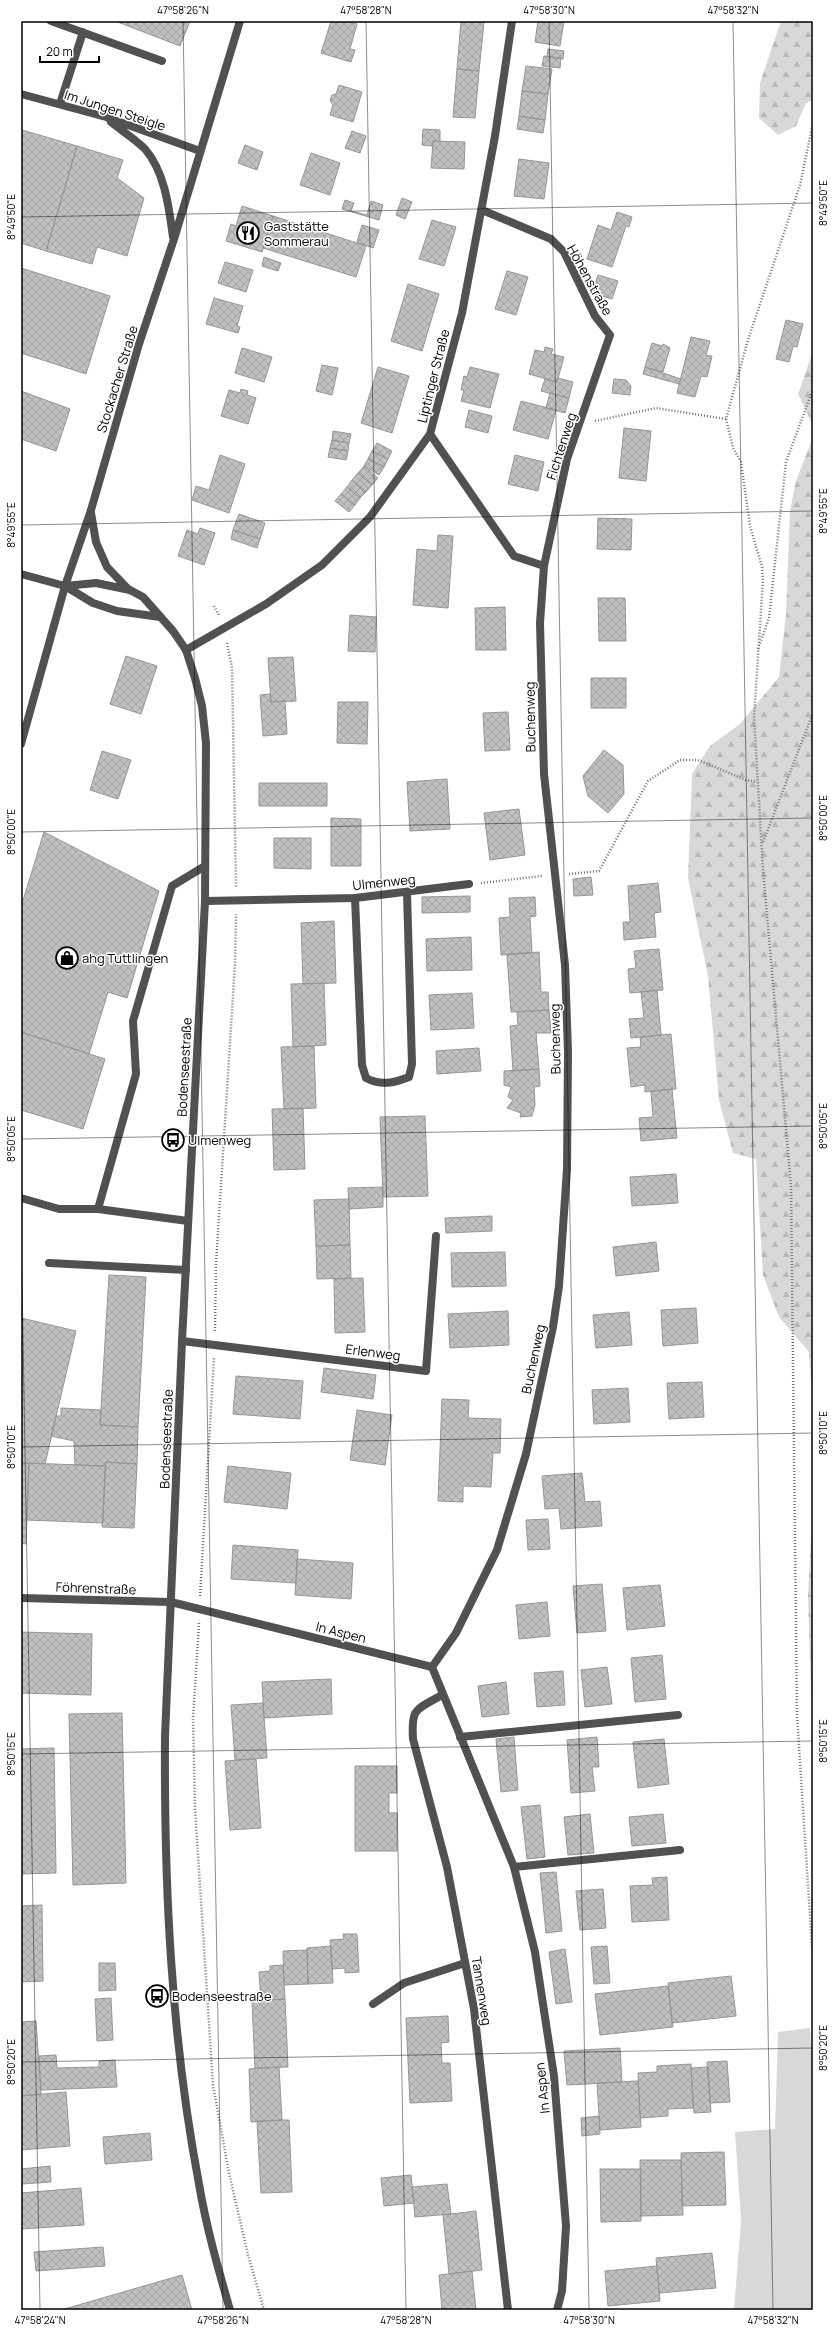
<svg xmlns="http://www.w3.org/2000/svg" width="834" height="2331" font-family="Manrope,sans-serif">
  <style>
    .grass { fill: #d8d8d8 }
    .forest { fill: url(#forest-firs) }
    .building { fill: url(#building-cross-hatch); stroke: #959595 }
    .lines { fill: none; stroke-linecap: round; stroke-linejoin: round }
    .path { stroke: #737373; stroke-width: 2.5; stroke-dasharray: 1 2; stroke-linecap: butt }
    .service { stroke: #515151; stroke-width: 8 }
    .minor { stroke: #515151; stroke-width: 8 }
    .tertiary { stroke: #515151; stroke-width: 8 }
    .ticks { fill: none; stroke: #000; stroke-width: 1; stroke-opacity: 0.45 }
    .labels { text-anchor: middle; stroke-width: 3; stroke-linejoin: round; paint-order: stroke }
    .street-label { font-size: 13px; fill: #000; stroke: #fff }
    .poi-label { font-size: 13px; fill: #000; stroke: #fff; text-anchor: start }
    .neatline { fill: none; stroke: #000; stroke-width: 1.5 }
    .ticks-label { font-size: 10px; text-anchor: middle; fill: #000 }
  </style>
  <defs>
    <pattern id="forest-firs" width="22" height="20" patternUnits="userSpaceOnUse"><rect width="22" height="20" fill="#d8d8d8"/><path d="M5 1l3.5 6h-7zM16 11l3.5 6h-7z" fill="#b8b8b8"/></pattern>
    <pattern id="building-cross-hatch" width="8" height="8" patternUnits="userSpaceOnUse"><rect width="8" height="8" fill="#c0c0c0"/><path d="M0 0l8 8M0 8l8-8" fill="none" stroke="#a3a3a3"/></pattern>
  </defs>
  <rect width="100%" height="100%" fill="#fff"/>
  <path class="grass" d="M810,2028L813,2075L812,2310H734L741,2221L735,2132L775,2129L778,2032Z"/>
  <path class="forest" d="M781,21H813V100L806,103L796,126L778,135L759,118L760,83Z
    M813,351V425L798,394Z
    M813,437V1413L809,1352L779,1317L763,1275L756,1159L733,1153L719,1100L708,976L688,878L692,774L710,746L740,724L779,677L786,615L790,511L796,481Z
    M813,1497V1760L808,1597Z"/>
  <path class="building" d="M115,21H190L180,46Z
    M331,21H347L357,24L350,49L355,50L351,62L321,53Z
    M461,21L484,22L479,71L457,69Z
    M538,21H564L560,46L535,42Z
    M548,49L564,51L563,59L547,57Z
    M544,56L561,58L560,68L542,66Z
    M526,66L552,69L548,94L522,91Z
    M457,69L479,71L475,118L453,117Z
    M339,85L362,92L353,122L330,115L333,105L330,100L332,95L336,94Z
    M522,91L548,94L545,120L519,116Z
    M519,116L545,120L543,133L517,129Z
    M423,129L440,130V141H433L432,146L422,145Z
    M22,130L77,146L46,251L21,243Z
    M352,131L366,136L360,153L345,148Z
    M433,141L465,142L464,169L431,168Z
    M245,145L263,152L257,170L238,163Z
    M77,146L123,160L117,178L144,198L127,256L97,247L92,264L46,251Z
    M311,153L340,163L330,195L300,185Z
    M519,159L549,163L544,199L514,196Z
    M402,198L412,202L405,219L396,215Z
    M345,200L354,203L351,211L367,215L371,201L383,205L379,220L342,209Z
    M242,206L273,216L262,252L226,241L231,224L236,226Z
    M617,212L632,217L629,227L626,226L612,267L587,259L598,225L611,230Z
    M273,216L366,246L356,277L263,248Z
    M432,220L456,227L444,266L419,259Z
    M362,225L379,230L373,248L357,242Z
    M264,257L281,263L278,271L262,266Z
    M225,262L253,270L246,292L218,283Z
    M21,268L110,296L86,374L21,353Z
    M507,271L528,277L516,315L495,309Z
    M598,275L618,281L612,299L592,293Z
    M408,284L439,294L422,351L391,341Z
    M214,298L243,306L237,326L240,327L238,333L206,324Z
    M786,320L803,324L797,347L793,346L789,362L776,359Z
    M691,337L710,341L706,355L712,356L707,377L701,376L695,397L677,393Z
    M652,343L662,346L663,344L670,348L663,372L645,367Z
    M545,347L553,349L551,354L564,357L557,382L529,374L535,350L544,352Z
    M242,348L272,357L264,382L235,373Z
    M322,365L338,368L332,395L316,391Z
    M378,367L409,376L392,433L361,423Z
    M470,367L499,374L490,408L461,401L464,390H461L464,376L467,377Z
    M645,367L681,379L679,384L643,374Z
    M558,378L573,382L569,398L541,391L545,379L557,382Z
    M614,379L626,380L631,386L630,395L612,393Z
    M241,389L248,391L247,395L256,398L248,424L221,416L229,390L240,393Z
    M21,391L70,409L56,451L21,439Z
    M550,393L569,398L565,413L546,408Z
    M521,401L556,410L548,439L513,430Z
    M469,410L492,416L488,433L465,427Z
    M624,428L651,431L646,481L619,478Z
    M333,431L351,434L349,443L332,440Z
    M332,440L349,443L348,451L330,448Z
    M377,443L392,451L388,459L372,451Z
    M330,448L348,451L346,460L328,457Z
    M372,451L388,459L384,467L368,459Z
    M220,455L245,464L229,513L192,500L196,486L209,490Z
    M515,455L544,462L538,491L508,484Z
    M368,459L384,467L379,475L364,466Z
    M364,466L378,478L372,485L358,473Z
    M358,473L372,485L366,492L352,480Z
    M352,480L366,492L360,498L347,487Z
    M347,487L360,498L355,505L341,494Z
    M341,494L355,505L349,512L335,501Z
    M239,514L265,523L260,539L233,530Z
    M598,518L632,519L631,550L597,549Z
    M200,528L215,533L204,565L178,556L187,530L198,534Z
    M233,530L260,539L257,548L231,539Z
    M438,535L453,536L448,608L413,605L417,549L437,551Z
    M598,598H625L626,641H599Z
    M505,607L506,650H476L475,608Z
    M350,615L376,617L375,652L348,651Z
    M126,656L157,666L141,714L110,704Z
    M293,657L296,701L271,702L268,658Z
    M591,678H626V708H591Z
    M270,694L271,702L285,701L287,734L263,736L260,695Z
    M338,702H368L367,744L337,743Z
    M508,712L510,750L485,751L483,713Z
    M604,750L623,765L624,794L608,813L588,796L583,776Z
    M102,751L131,760L118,799L90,790Z
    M447,779L450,829L410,831L407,782Z
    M259,783H327V806H259Z
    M519,809L525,855L490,860L484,813Z
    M331,818L361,819V866H331Z
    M44,832L159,891L127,998L108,992L89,1054L21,1032V907Z
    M274,838H311V869L274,868Z
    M591,877L593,895L574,896L573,879Z
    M658,883L661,912L654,913L656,937L624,940L623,922H630L628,886Z
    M470,896V912L422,913V897Z
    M535,897L536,916L530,917L532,953L501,955L499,918L510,917L509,898Z
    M334,921L336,983L303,984L301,923Z
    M471,937L472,970L427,971L426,939Z
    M659,949L663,990L630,993L628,969L636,968L634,951Z
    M539,952L541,992H548L549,1010L511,1012L507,954Z
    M324,983L326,1045L293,1047L291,984Z
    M657,990L661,1035L631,1038L629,1019L644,1018L641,992Z
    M472,993L474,1028L431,1030L429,995Z
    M549,1010L551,1033H536L539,1069L513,1071L510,1026L518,1025L517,1012Z
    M21,1032L105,1059L83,1129L21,1110Z
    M671,1034L676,1089L645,1092V1085L631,1087L627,1048L641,1047L640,1037Z
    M314,1046L316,1108L284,1109L281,1047Z
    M479,1048L481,1071L437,1074L436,1051Z
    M539,1069L540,1086L534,1087L535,1105L532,1116L520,1117L521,1113L507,1108L513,1100L508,1097L511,1087L504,1085V1071Z
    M672,1089L677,1138L641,1141L639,1118L653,1117L651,1091Z
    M303,1108L305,1169L274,1170L272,1109Z
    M425,1116L428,1196L383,1197L380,1117Z
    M676,1174L678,1203L632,1206L630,1177Z
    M383,1187V1207L349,1209L348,1188Z
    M349,1199L350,1245L316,1246L314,1200Z
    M492,1216V1231L446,1233L445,1218Z
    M656,1242L659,1271L616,1276L613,1247Z
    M350,1245L351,1278L317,1279L316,1246Z
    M505,1252L506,1286L452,1287L451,1253Z
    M109,1275L146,1277L138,1427L100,1425Z
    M363,1278L365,1332L335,1333L334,1279Z
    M696,1308L698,1343L663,1346L661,1310Z
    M508,1311L509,1345L450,1348L448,1314Z
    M629,1312L632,1345L596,1348L593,1315Z
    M21,1318L76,1331L45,1464L21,1463Z
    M324,1368L376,1375L373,1399L321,1392Z
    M236,1376L303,1381L300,1419L233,1414Z
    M702,1382L704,1417L669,1419L667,1383Z
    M628,1388L630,1422L594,1424L592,1390Z
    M442,1399L469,1400L468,1418L501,1419L500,1453H493L491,1487L463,1486V1502L438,1501Z
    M61,1408L101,1410L100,1425L138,1427L137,1464L106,1462L105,1466L75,1465L74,1441L51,1436L56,1416H61Z
    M357,1410L392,1415L385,1465L350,1460Z
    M106,1462L137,1464L134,1528L102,1527Z
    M21,1463H29L26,1544L21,1543Z
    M29,1463L105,1466L103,1523L27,1520Z
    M228,1466L291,1473L287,1509L224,1502Z
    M582,1473L585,1502L600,1501L602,1526L561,1529L559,1508L545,1509L542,1476Z
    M548,1519L550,1549L528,1550L526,1520Z
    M233,1545L298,1550L296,1583L231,1579Z
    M297,1559L353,1563L351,1599L295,1595Z
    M602,1584L606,1631L577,1633L573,1586Z
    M660,1585L665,1626L627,1630L623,1588Z
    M547,1602L550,1636L519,1639L516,1605Z
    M21,1632L92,1634L91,1695L21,1693Z
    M662,1655L666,1699L635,1702L631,1658Z
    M607,1667L612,1704L585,1707L581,1670Z
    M563,1671L565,1705L537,1707L534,1673Z
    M331,1679L332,1714L264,1718L262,1682Z
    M506,1682L509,1714L482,1717L478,1686Z
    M263,1703L267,1758L235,1760L231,1705Z
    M122,1713L126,1883L73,1885L69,1714Z
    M514,1737L518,1790L501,1792L496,1739Z
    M597,1737L599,1767H592L595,1791L571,1793L567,1740Z
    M664,1739L669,1784L638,1788L633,1742Z
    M54,1748L56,1873L21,1874V1749Z
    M256,1759L261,1828L230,1830L225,1761Z
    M355,1766H397V1793H389V1813H397V1851H355Z
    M540,1805L545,1857L527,1859L521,1807Z
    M590,1814L594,1853L568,1855L564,1817Z
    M663,1814L666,1843L632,1846L629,1817Z
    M556,1872L562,1931L546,1933L540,1873Z
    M667,1877L669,1920L632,1922L630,1886L653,1885L652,1878Z
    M603,1889L606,1928L580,1930L576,1891Z
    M42,1905L43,1981L21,1982V1906Z
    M343,1934H357L359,1972L345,1973V1968L332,1969L330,1940L344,1939Z
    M331,1946L333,1983L308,1984L307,1948Z
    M607,1946L610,1983L594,1984L591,1947Z
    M565,1949L572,2002L556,2004L549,1952Z
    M307,1950L308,1984L284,1985L283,1951Z
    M99,1963H115L116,1990L99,1991Z
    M283,1965L285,1999L261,2001L259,1972L270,1971V1966Z
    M731,1976L736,2016L672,2023L668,1983Z
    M668,1986L673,2027L600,2035L595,1994Z
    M111,1998L113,2040L97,2041L95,1999Z
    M285,1999L288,2067L255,2068L252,2001Z
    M448,2016L449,2042L441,2043L442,2063H450L452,2101L410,2103L406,2018Z
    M36,2021L41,2094L21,2096V2022Z
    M620,2048L622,2082L567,2085L564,2051Z
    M56,2055L57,2068L99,2067V2061L115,2060L117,2087L41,2090L39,2056Z
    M727,2061L730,2102L710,2103L707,2062Z
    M691,2064L693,2108L668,2109V2116L640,2118L638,2073L657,2072V2066Z
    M279,2067L282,2120L251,2122L249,2069Z
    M708,2067L711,2112L694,2113L691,2068Z
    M638,2081L641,2127L600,2130L597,2083Z
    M66,2092L70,2146L21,2150V2096Z
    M599,2116L600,2134L582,2136L581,2118Z
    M282,2120H289L292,2192L261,2193L257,2121Z
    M150,2133L152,2160L105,2164L103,2137Z
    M724,2152L726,2205L682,2206L681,2153Z
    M640,2160H681L683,2215L641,2216Z
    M50,2166L51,2182L21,2184V2169Z
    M600,2169H641V2221L601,2222Z
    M411,2175L414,2203L384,2206L381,2178Z
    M447,2184L451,2214L415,2217L412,2187Z
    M81,2188L84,2225L21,2229V2193Z
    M476,2211L482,2270L449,2274L443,2215Z
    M103,2247L105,2266L36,2271L34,2252Z
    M712,2253L716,2288L659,2293L656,2258Z
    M657,2266L660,2301L608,2306L605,2271Z
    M472,2271L476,2310H442L439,2275Z
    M182,2275L192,2310H61Z"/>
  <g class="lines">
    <path class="path" d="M813,123L800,185L748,340L726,419L733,448L741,462L750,526L762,567L763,580L754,717L763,870L791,1186L797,1716L813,1962
      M595,421L656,408L726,419
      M214,606L219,615
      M227,643L232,668L236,887
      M758,649L769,618L786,462L813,389
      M763,842L813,713
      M569,874L599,871L648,781L680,760H698L746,780L757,782
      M481,883L542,876
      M215,1331L216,1264L235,964L236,914
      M200,1596L214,1358
      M199,1623L193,1719L195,1809L213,2085L229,2173L248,2255L264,2310"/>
    <path class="service" d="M51,21L162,61
      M60,104L83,32
      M21,574L65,586
      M355,898L362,1065L366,1078C381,1086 394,1083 409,1077L412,1064L407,893
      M21,1198L59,1209H98
      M188,1221L98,1209L136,1074L133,1021L172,886L205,866
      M49,1263L186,1270
      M460,1737L678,1715
      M514,1867L680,1850
      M373,2004L404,1983L465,1963"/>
    <path class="minor" d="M482,210L551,239L564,252L595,316L610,335L567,459L544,566
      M430,434L514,556L544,566L540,623L544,774L565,965L568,1052L567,1169L559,1286L553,1327L526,1454L497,1550L456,1633L432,1667
      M186,650L266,604L322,565L370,517L430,434L462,313L495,136L512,21
      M205,901L355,898L469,884
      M182,1341L426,1371L436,1236
      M21,1598L171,1602L432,1667L514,1867L535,1952L554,2076L566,2226L562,2291L557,2310
      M442,1695C416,1710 411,1707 413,1739L447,1867L474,2009L508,2310"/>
    <path class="tertiary" d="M21,94L106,117L200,151
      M111,122C122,131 135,139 145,149C165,172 169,208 173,237
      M91,513L96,542L107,567L129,590
      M65,586L96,583L130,590L143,597L173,631L186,650L195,678L202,706L206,743L205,901L182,1341L165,1736C164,1885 171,2037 199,2184C206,2226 218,2268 230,2310
      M65,586L93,603L117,611L160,617
      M21,744L65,586L91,510L139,344L174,239L240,21"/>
  </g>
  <path class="ticks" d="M183,21L223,2310M366,21L406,2310M549,21L589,2310M733,21L773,2310M21,217L813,203M21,525L813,511M21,832L813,818M21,1139L813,1126M21,1222L40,2310M21,1447L813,1433M21,1754L813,1741M21,2062L813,2048"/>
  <defs>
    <g id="restaurant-ring" transform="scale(1.15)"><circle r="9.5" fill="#fff" stroke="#000" stroke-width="1.5"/><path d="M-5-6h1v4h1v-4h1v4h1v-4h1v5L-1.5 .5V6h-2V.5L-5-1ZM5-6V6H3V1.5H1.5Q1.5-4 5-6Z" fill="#000"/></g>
    <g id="shop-ring" transform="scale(1.15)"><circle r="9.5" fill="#fff" stroke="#000" stroke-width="1.5"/><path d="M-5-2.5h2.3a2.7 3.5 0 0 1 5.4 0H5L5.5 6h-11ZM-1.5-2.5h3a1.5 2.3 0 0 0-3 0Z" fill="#000"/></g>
    <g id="bus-ring" transform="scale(1.15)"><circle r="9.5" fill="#fff" stroke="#000" stroke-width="1.5"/><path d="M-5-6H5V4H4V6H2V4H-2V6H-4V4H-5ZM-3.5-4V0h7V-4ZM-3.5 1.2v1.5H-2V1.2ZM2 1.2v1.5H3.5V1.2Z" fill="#000"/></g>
  </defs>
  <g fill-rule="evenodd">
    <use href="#restaurant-ring" x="248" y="233"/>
    <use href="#shop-ring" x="67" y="958"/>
    <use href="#bus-ring" x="173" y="1140"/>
    <use href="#bus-ring" x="157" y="1996"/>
  </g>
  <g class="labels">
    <g class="street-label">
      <text transform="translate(115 110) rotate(18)" y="5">Im Jungen Steigle</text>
      <text transform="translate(590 280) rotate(61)" y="5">Höhenstraße</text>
      <text transform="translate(433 376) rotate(-76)" y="5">Liptinger Straße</text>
      <text transform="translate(117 379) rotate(-73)" y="5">Stockacher Straße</text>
      <text transform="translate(561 446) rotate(-72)" y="5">Fichtenweg</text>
      <text transform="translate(530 717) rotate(-91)" y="5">Buchenweg</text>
      <text transform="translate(384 882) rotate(-6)" y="5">Ulmenweg</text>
      <text transform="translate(555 1039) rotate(-91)" y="5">Buchenweg</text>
      <text transform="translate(184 1067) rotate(-87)" y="5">Bodenseestraße</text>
      <text transform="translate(373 1352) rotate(7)" y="5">Erlenweg</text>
      <text transform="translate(533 1359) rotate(-78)" y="5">Buchenweg</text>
      <text transform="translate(166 1439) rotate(-88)" y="5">Bodenseestraße</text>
      <text transform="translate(96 1588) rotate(2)" y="5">Föhrenstraße</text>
      <text transform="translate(341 1632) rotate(14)" y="5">In Aspen</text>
      <text transform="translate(482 1991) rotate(81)" y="5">Tannenweg</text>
      <text transform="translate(542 2088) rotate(-96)" y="5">In Aspen</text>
    </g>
    <g class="poi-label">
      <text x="264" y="231">Gaststätte<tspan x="264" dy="15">Sommerau</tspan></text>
      <text x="82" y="963">ahg Tuttlingen</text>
      <text x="188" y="1145">Ulmenweg</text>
      <text x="172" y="2001">Bodenseestraße</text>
    </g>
  </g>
  <rect width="834" height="2331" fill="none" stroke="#ffffff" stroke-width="44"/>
  <path d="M40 56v6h59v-6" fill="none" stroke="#000000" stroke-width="2"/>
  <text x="46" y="56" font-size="12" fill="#000000" stroke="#ffffff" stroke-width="3" paint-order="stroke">20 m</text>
  <rect x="22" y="22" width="790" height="2287" class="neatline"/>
  <g class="ticks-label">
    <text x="183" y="14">47°58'26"N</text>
    <text x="366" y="14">47°58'28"N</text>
    <text x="549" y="14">47°58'30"N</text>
    <text x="733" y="14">47°58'32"N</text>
    <text transform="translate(823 203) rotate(-90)" y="4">8°49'50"E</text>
    <text transform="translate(11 217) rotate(-90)" y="4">8°49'50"E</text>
    <text transform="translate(823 511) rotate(-90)" y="4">8°49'55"E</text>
    <text transform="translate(11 525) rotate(-90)" y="4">8°49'55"E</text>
    <text transform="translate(823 818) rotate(-90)" y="4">8°50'00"E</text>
    <text transform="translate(11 832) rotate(-90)" y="4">8°50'00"E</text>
    <text transform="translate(823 1126) rotate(-90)" y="4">8°50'05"E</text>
    <text transform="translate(11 1139) rotate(-90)" y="4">8°50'05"E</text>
    <text transform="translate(823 1433) rotate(-90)" y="4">8°50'10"E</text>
    <text transform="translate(11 1447) rotate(-90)" y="4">8°50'10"E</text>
    <text transform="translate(823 1741) rotate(-90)" y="4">8°50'15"E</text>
    <text transform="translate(11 1754) rotate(-90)" y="4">8°50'15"E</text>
    <text transform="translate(823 2048) rotate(-90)" y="4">8°50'20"E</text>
    <text transform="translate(11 2062) rotate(-90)" y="4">8°50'20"E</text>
    <text x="40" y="2324">47°58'24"N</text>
    <text x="223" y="2324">47°58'26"N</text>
    <text x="406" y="2324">47°58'28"N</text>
    <text x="589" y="2324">47°58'30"N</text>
    <text x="773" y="2324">47°58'32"N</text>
  </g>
</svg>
